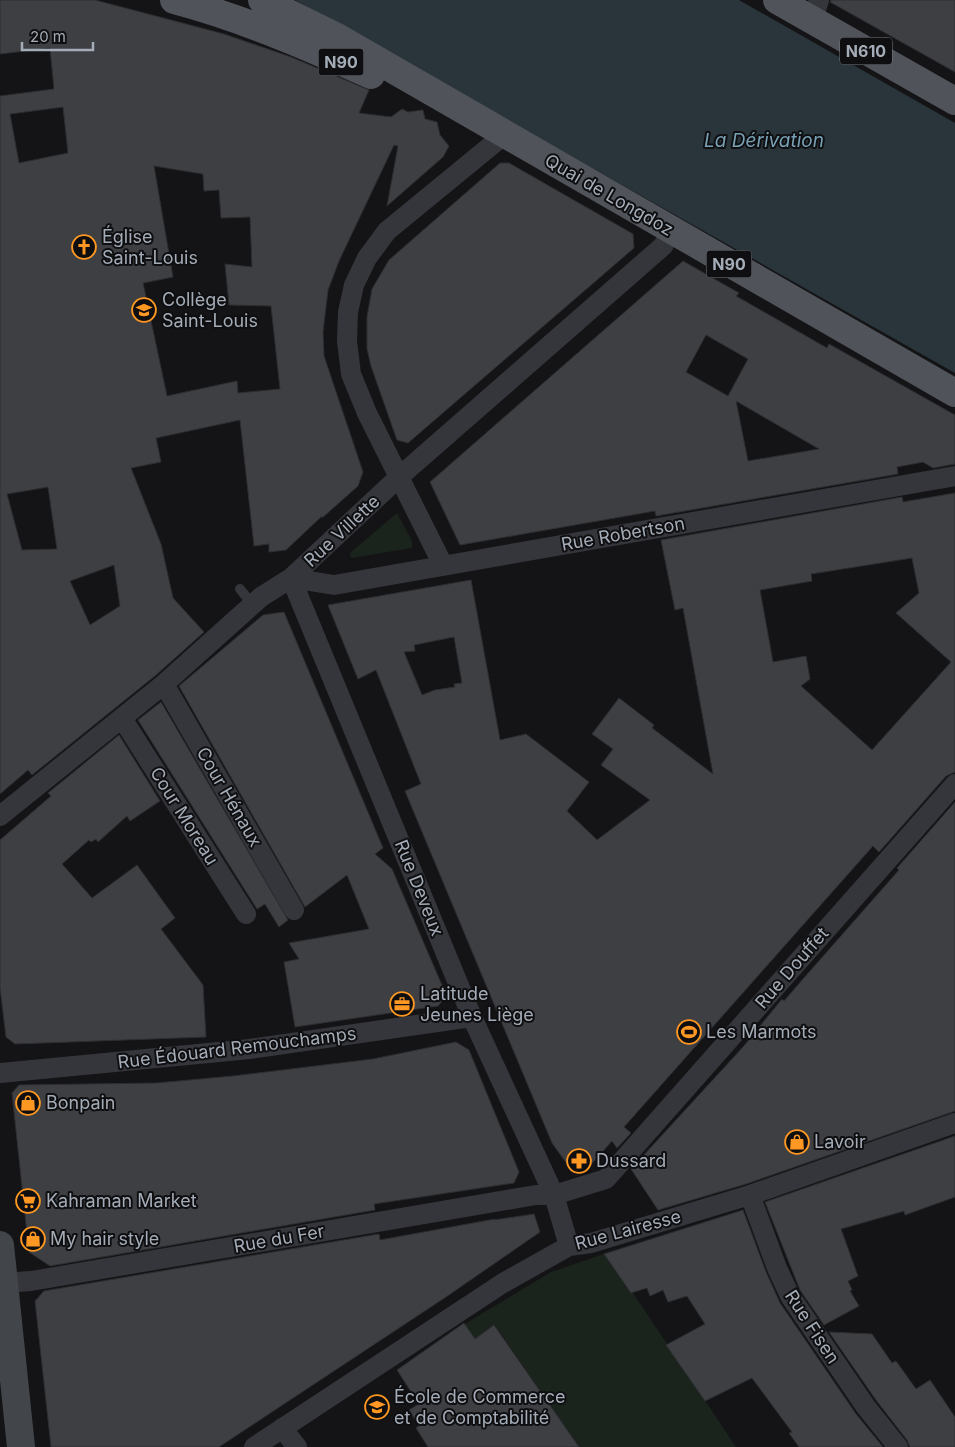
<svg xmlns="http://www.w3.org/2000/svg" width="955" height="1447" font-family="Inter,sans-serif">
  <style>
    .green { fill: #1b241c }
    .water { fill: #29353a }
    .building { fill: #3e3f43; stroke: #2d2e32; fill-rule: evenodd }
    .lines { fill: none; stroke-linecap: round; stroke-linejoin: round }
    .lane { stroke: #34363b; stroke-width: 10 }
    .street { stroke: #34363b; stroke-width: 20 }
    .secondary { stroke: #42464b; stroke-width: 28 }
    .primary { stroke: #50545a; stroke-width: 28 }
    .labels { text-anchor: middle; stroke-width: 4; stroke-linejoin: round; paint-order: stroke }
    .shield { fill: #0f0f11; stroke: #777d85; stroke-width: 1 }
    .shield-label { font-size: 16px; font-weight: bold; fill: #a4acb7 }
    .street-label { font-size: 18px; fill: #a4acb7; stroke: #0f0f11 }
    .poi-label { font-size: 18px; fill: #a4acb7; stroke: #0f0f11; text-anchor: start }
    .water-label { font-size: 19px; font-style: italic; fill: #78a1b5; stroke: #0f0f11 }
  </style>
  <rect width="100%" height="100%" fill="#141416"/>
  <path class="green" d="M397,513L412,541V548L351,558L350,553Z
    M604,1254L618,1275H621L736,1447H579L495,1325L475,1339L465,1324L551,1272Z"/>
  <path class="water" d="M295,0H739L955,123V373Z"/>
  <path class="building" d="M0,0H95L224,34L291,57L369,90L359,113L391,117L402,109L408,112L423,110L425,119L437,122L440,135L449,146L443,157L387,206L398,146L394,145L339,261L328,290L323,332L324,356L363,472L358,486L322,518V516L286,550L269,552V544L254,546L240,420L156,438L161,462L131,468L161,544L173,598L204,632L156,675L32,775L28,770L0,794V96L54,89L50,48L0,54ZM63,107L68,153L19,163L10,114ZM154,166L203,174L204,191L219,190L221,218L250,217L252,267L225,264L229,305L271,306L280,389L238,393L237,381L167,396L143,283L173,277ZM48,487L57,549L22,550L7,494ZM114,565L120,606L90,625L70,581Z
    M831,0H955V72L830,2Z
    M500,163H509L633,234L634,248L408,443L397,440L371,366L367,349V317L372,289L389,260Z
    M683,261L739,293L736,296L827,348L829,344L955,415V464L933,468L923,462L897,467L898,474L656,516L655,511L460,545L430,482ZM706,335L748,359L728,396L686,372ZM736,401L819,449L748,461Z
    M955,493V772L946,776L879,852L873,846L624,1127L631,1133L617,1148L612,1141L586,1170L573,1172L552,1143L405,791L421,784L376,670L358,679L328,605L471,580L500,740L526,734L589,782L567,811L597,840L650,800L601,765L613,749L592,734L619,698L654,725L652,728L713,774L683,608L675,610L661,540L902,497L903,502ZM912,558L919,593L896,613L951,662L872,750L801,686L810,679L806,656L773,662L760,590L812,581L811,574ZM454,637L462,683L454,684L455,687L435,690L422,695L404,652L415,651L414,645Z
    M284,612L383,848L375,854L392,869L444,990L443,1000L438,1006L295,1027L284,962L299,959L289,943L369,929L347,875L305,907L179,686L263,615Z
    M161,702L288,920L279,927L265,904L257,909L138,720Z
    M119,735L160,801L130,821L127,816L98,842L96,839L91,842L89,840L62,864L92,898L137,865L175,918L161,929L203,985L206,1037L15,1044L6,1037L0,988V840L51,796L48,793Z
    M955,802V1111L746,1184L658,1210L631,1169L743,1047L782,999L784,1001L803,979L899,870L897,868Z
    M456,1042L469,1050L519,1172L514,1183L374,1204L375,1210L50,1266L29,1252L12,1093L19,1085L157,1083L233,1076L373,1059Z
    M955,1136V1197L905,1215L904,1211L841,1229L858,1276L848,1281L852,1290L850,1291L859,1306L824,1325L800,1290L765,1202Z
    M743,1210L766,1272L780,1303L856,1414L883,1447H799L789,1433L792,1432L752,1378L705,1401L666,1345L705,1324L687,1296L668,1302L663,1290L650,1296L647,1288L631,1293L604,1254Z
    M534,1214L540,1232L446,1297L219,1447H51L35,1301L44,1291L379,1234L380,1240L495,1219L494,1220Z
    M464,1323L475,1339L494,1325L579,1447H428L416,1428L419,1426L409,1410L419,1404L397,1370Z
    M829,1332L872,1334L892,1363L896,1361L916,1389L930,1380L955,1417V1447H910L907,1440L876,1400Z"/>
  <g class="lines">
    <path class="lane" d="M240,589L252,604"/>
    <path class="street" d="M812,21L819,0
      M443,565L367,413L351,374L347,341L348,312L354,285L367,258L387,231L504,135
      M291,578L472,1017L554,1195L569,1246
      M291,578L334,585L955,476
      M164,684L294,910
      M122,718L246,914
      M0,816L164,684L261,597L291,578L399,477L663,246L671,231
      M0,1073L250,1049L472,1017
      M750,1195L777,1268L790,1296L866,1407L898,1447
      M4,1283L31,1281L536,1195H554L606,1179L955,784
      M282,1428L297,1447
      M254,1447L503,1283L569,1246L591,1243L750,1195L955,1123"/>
    <path class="secondary" d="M0,1245L21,1447"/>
    <path class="primary" d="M174,0C242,18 307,46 371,75
      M262,0L335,36L955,393
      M777,0L955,101"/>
  </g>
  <defs>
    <g id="church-ring" transform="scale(1.25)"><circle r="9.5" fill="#0f0f11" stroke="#ff9822" stroke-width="1.5"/><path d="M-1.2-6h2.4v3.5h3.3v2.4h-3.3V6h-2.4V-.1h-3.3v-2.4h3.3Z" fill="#ff9822"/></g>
    <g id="school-ring" transform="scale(1.25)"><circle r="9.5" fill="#0f0f11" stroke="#ff9822" stroke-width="1.5"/><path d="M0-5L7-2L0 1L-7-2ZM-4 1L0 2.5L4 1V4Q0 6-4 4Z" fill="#ff9822"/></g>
    <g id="office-ring" transform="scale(1.25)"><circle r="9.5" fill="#0f0f11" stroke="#ff9822" stroke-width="1.5"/><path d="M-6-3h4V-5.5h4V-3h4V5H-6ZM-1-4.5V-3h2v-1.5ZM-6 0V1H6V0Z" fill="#ff9822"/></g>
    <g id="stadium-ring" transform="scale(1.25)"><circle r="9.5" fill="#0f0f11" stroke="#ff9822" stroke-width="1.5"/><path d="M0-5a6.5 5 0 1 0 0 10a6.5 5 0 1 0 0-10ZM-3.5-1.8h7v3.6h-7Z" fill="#ff9822"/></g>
    <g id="shop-ring" transform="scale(1.25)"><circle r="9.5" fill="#0f0f11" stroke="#ff9822" stroke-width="1.5"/><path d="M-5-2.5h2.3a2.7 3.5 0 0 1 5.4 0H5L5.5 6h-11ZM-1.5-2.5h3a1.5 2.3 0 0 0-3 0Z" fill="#ff9822"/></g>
    <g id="pharmacy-ring" transform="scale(1.25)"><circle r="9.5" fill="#0f0f11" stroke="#ff9822" stroke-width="1.5"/><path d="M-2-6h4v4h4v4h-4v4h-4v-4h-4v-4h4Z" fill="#ff9822"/></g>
    <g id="supermarket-ring" transform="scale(1.25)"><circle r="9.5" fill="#0f0f11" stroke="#ff9822" stroke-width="1.5"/><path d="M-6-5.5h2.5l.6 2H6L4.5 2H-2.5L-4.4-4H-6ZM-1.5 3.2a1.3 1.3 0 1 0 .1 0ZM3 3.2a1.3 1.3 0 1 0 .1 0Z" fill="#ff9822"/></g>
  </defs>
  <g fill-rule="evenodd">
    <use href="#church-ring" x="84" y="247"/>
    <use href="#school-ring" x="144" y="310"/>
    <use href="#office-ring" x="402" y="1004"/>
    <use href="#stadium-ring" x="689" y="1032"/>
    <use href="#shop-ring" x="28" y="1103"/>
    <use href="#shop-ring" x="797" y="1142"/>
    <use href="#pharmacy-ring" x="579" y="1161"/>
    <use href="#supermarket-ring" x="28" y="1201"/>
    <use href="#shop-ring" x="33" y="1239"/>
    <use href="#school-ring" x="377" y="1407"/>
  </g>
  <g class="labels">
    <g class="shield">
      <rect x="840" y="37.5" width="52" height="27" rx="4"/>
      <rect x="318.5" y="48.5" width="45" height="27" rx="4"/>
      <rect x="706.5" y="250.5" width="45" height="27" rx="4"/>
    </g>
    <g class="shield-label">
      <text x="866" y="57">N610</text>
      <text x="341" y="68">N90</text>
      <text x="729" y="270">N90</text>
    </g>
    <g class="street-label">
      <text transform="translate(609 195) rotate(30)" y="6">Quai de Longdoz</text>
      <text transform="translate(342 531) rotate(-43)" y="6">Rue Villette</text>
      <text transform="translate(623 534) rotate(-10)" y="6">Rue Robertson</text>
      <text transform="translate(229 797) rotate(60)" y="6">Cour Hénaux</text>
      <text transform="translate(184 816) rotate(58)" y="6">Cour Moreau</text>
      <text transform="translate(419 888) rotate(68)" y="6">Rue Deveux</text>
      <text transform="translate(792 968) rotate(-49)" y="6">Rue Douffet</text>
      <text transform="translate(237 1048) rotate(-7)" y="6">Rue Édouard Remouchamps</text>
      <text transform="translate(628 1230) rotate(-15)" y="6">Rue Lairesse</text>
      <text transform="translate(279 1239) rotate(-10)" y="6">Rue du Fer</text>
      <text transform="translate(812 1327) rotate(57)" y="6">Rue Fisen</text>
    </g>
    <g class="poi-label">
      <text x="102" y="243">Église<tspan x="102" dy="21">Saint-Louis</tspan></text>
      <text x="162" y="306">Collège<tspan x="162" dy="21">Saint-Louis</tspan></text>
      <text x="420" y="1000">Latitude<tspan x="420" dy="21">Jeunes Liège</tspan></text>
      <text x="706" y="1038">Les Marmots</text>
      <text x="46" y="1109">Bonpain</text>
      <text x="814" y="1148">Lavoir</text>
      <text x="596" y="1167">Dussard</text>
      <text x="46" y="1207">Kahraman Market</text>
      <text x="50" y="1245">My hair style</text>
      <text x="394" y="1403">École de Commerce<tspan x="394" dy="21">et de Comptabilité</tspan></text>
    </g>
    <g class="water-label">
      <text x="764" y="147">La Dérivation</text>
    </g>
  </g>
  <path d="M22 42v8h71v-8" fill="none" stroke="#a4acb7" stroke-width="2.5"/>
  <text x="30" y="42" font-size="15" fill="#a4acb7" stroke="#0f0f11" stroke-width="4" paint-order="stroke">20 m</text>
</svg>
